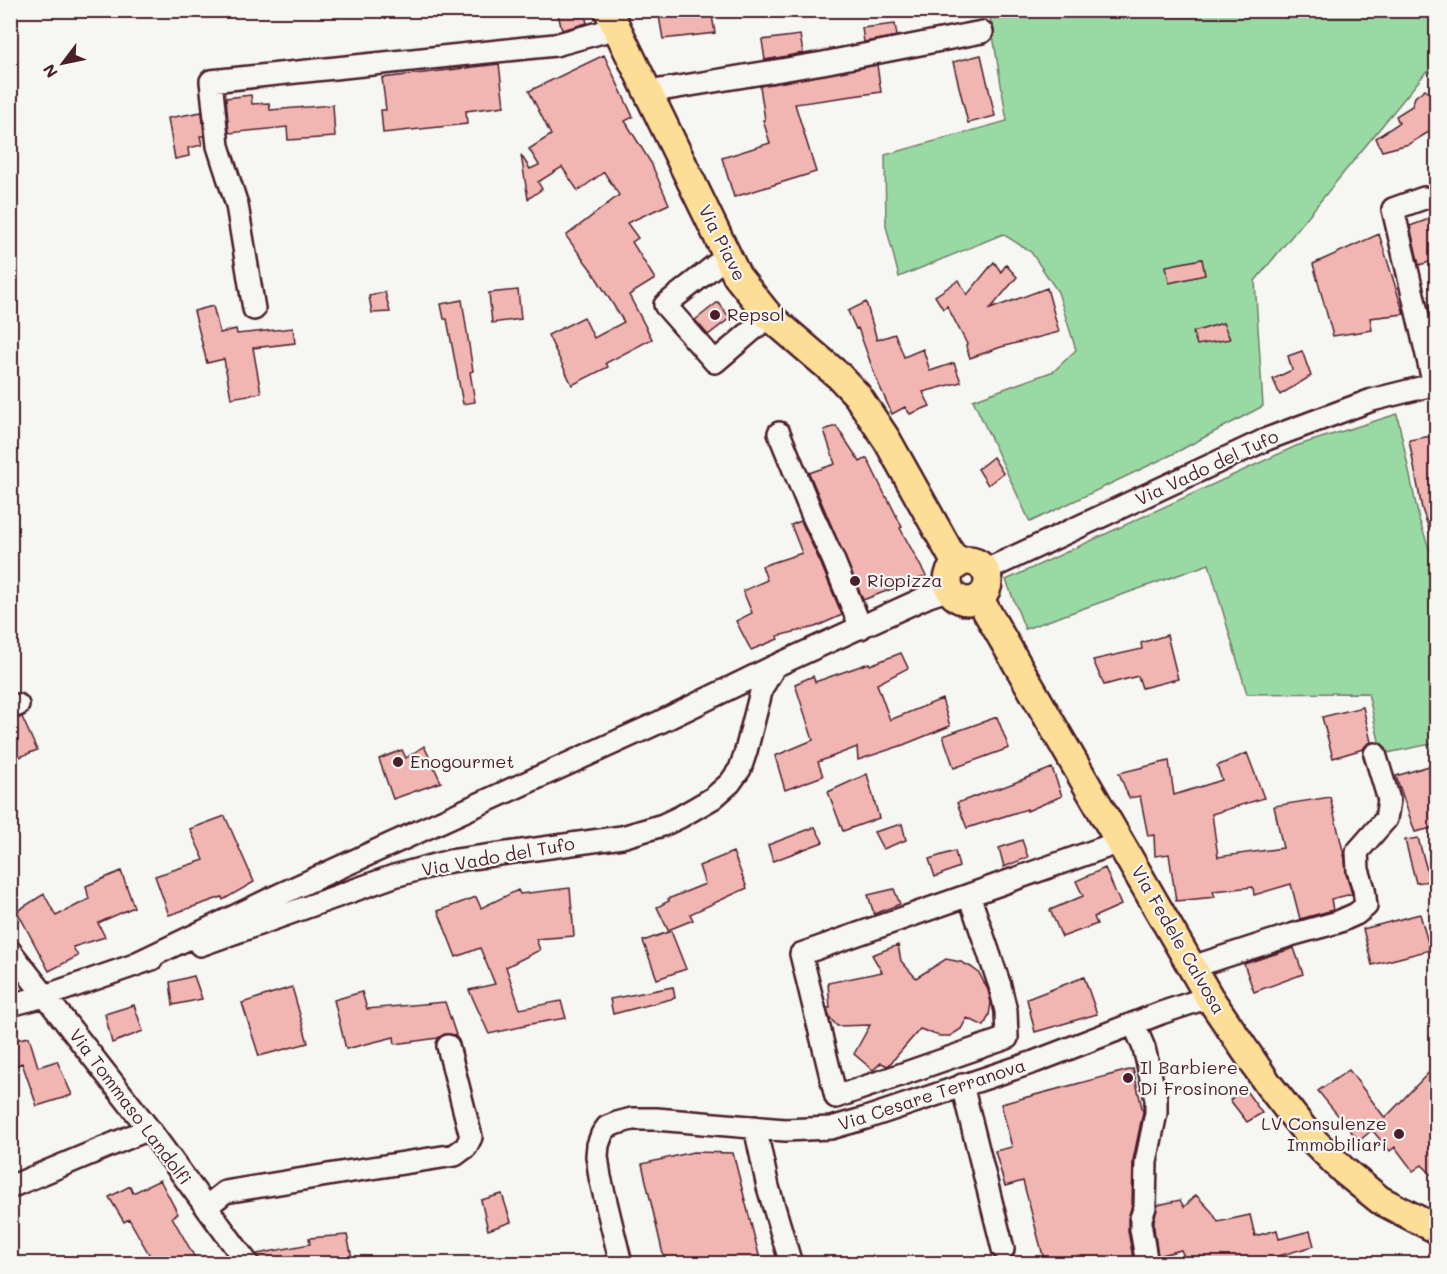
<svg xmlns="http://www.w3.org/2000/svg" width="1447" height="1274" font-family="Mali,sans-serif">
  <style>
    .green { fill: #99daa4; stroke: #727c68; stroke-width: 1.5 }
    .building { fill: #f2b6b2; stroke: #4a1f2b; stroke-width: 1.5 }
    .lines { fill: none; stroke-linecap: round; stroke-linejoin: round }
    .minor-casing { stroke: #4a1f2b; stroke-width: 26 }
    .major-casing { stroke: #4a1f2b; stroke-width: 32 }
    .minor { stroke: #f6f6f2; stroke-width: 21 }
    .major { stroke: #fcde96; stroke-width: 27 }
    .poi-dot { fill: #4a1f2b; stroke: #f6f6f2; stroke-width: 2 }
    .labels { text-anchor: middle; stroke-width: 4.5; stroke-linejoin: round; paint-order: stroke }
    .street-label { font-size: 18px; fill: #4a1f2b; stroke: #f6f6f2 }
    .poi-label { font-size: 18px; fill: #4a1f2b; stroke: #f6f6f2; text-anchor: start }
  </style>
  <rect width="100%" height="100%" fill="#f6f6f2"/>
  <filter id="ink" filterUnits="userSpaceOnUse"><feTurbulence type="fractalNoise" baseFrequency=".0167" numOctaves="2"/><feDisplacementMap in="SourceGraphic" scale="12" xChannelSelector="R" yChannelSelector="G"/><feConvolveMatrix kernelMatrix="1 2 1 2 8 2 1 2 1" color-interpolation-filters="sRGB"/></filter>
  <g filter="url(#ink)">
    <path class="green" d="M989,11H1436V73L1426,72L1255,281L1263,406L1173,454L1030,522L973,400L1054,371L1076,350L1058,292L1031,252L1003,234L899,277L886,226L885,155L1007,121Z
      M1397,414L1419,519L1436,569V743L1382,754L1368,693L1247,694L1209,564L1025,629L1006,580L1296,446Z"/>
    <path class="building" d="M557,10H584L587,23L562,30Z
      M658,10H711L715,33L663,39Z
      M895,24L897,36L864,42L862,28Z
      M800,35L803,53L765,60L762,40Z
      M604,55L633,117L625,121L651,163L669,204L627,223L638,238L632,242L655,279L629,295L652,339L606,363L608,367L572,385L548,335L584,317L594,338L624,322L592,271L566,236L619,195L604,172L578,191L562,167L538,182L542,189L528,199L521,155L530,169L539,165L529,149L551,135L529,91Z
      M981,55L995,116L968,123L953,62Z
      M499,64L504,106L466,111L467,124L383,133L381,110H386L382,78Z
      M877,65L881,92L795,104L816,172L734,197L722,158L770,143L763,120H765L760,86Z
      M1425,89L1437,101V127L1409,144L1382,151L1376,138L1399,123L1396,116L1412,106L1415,97Z
      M251,95L252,104L269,103L270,110L333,105L335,137L288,140L287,127L229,133L226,98Z
      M202,112L204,136H200L202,145L188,148L189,156L175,159L168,118Z
      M1437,216V260L1419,265L1410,226Z
      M1379,234L1404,314L1370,318L1372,330L1333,336L1313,264Z
      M1202,259L1205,275L1169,283L1166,266Z
      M994,262L1001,272L1006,265L1017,277L990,309L1047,288L1059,332L1001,347L970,358L966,346L967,344L947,306L943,309L935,296L959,280L967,295Z
      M518,290L521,319L492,323L489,293Z
      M385,292L390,312L372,313L369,296Z
      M462,300L473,371L470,372L475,402L463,404L447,319H444L441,304Z
      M718,302L730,318L708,335L695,320Z
      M866,302L877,340L895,334L904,357L923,349L930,371L954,363L961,382L923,392L930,406L910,414L905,407L892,414L876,378L858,328L856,329L848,311Z
      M213,306L220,333L236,329L237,334L293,328L295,343L253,348L261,393L231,398L224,359L207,363L194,311Z
      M1223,323L1230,339L1197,345L1193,332Z
      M1302,351L1311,376L1280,395L1273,379L1292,370L1288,356Z
      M836,426L860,462L867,458L886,497H887L902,527L900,528L926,576L863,600L809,473L835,464L824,430Z
      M1437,435V542L1434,543L1422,509L1409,440Z
      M993,457L1003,473L988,485L978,469Z
      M801,521L821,564L842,615L815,627L777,636L778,639L751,650L736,621L752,613L743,591L767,580L762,566L802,553L791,525Z
      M1167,635L1178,679L1142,688L1138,676L1104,685L1093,660L1142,649L1141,643Z
      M901,653L908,668L877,684L890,720L942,699L950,726L903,745L858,760L857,747L818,762L823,776L785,790L775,756L813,740L795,684L813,676L815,682L869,663L870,665Z
      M1363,707L1371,742L1366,745L1363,749L1333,758L1322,717Z
      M22,717L37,750L10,761V720Z
      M997,717L1009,748L954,768L943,736Z
      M424,746L441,782L393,799L379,759L402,750L406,758Z
      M1247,753L1264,798L1212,814L1218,857L1283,848L1274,806L1330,797L1345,859L1346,874L1352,894L1331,899L1333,910L1300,919L1291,884L1254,895L1253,887L1213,891L1215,897L1176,901L1169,854L1155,856L1154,835L1148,836L1140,796L1129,798L1119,773L1169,761L1174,795L1222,780L1217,766Z
      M1429,766L1437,796V827L1415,832L1396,776Z
      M1052,768L1062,796L1027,811V809L967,828L957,803L1001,787V788Z
      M867,774L879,818L843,831L828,792Z
      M225,816L254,882L223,900L222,897L169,915L155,876L204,860L190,829Z
      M902,824L906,840L883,849L874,832Z
      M815,827L823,842L773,861L768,845Z
      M1418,838L1430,881L1416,883L1405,840Z
      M1022,840L1028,857L1004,867L999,848Z
      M955,851L959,867L935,877L929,859Z
      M733,852L747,888L690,914L693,920L668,930L657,907L669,901L668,899L705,884L699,866Z
      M1105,868L1121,905L1094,917L1097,924L1062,937L1050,910L1083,896L1076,881Z
      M121,871L134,907L98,923L105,937L73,947L78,956L49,971L17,911L44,894L56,916L89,899L86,886Z
      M570,888L574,936L536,939L540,950L506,967L520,1009L561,1001L566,1018L525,1025V1026L489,1034L469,990L495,984L480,948L456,957L438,911L476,897L481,908L518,890L520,894Z
      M894,889L900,904L874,914L868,895Z
      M1420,914L1430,950L1372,965L1363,929Z
      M671,931L686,969L657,979L643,941Z
      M898,945L901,961L916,978L946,959L961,962L971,967L979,973L988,990L991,1003L989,1015L984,1026L967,1018L961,1029L950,1036H939L920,1029L888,1066L881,1063L873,1070L854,1054L870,1025L837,1026L830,1018L827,1008H830L828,983L882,972L872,955Z
      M1294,948L1303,974L1254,992L1244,964Z
      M194,976L202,999L173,1005L170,982Z
      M1084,977L1097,1014L1035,1032L1027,999Z
      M292,987L308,1043L259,1056L242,1003Z
      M673,987L675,998L613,1014L610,999Z
      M362,992L367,1009L445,1002L456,1035L445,1034L438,1038L395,1044L394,1037L346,1049L334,1000Z
      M134,1005L143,1031L112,1043L105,1014Z
      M29,1037L38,1067L57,1061L72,1095L37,1106L22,1063L10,1068V1041Z
      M1437,1064V1180L1422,1165L1413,1171L1395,1147L1390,1151L1372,1130L1359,1141L1318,1091L1349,1070L1385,1118Z
      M1133,1069L1143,1112L1133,1160L1132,1205L1128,1218V1231L1134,1263H1045L1023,1181L1005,1186L995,1151L1012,1147L1001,1104Z
      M1244,1088L1262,1113L1247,1122L1230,1100Z
      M693,1152L733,1153L761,1263H665L642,1164Z
      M160,1180L178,1214L172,1217L198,1263H154L129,1219L124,1222L109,1197L130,1186L133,1193Z
      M502,1194L511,1222L488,1230L481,1200Z
      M1196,1195L1212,1212L1218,1222L1250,1215L1255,1236L1277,1230L1279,1239L1310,1231L1314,1246L1260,1261L1261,1263H1187L1181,1250L1158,1256L1154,1228V1220L1158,1205L1180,1200L1184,1207Z
      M347,1235L352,1258L320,1263H261L257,1254L310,1244L309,1238Z"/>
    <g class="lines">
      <g class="minor-casing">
        <path id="minor" d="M648,92L823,63L982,32
          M1424,198L1393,209L1434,385
          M727,256L665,305L715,362L769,316
          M254,309L237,205L218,146L211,81L555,45L617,28
          M779,433L812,514L833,559L861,628
          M984,571L1267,439L1372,400L1436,384
          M10,708L18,705
          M969,895L1000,986L1006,1011L1007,1038L836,1097L801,954L1120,842
          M200,945L394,876L450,861L622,837L663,825L680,817L713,798L730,783L740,769L746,751L762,688L775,666
          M10,951L149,1129L248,1264
          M139,962L281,894L660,722L775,666L929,596L950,589
          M1192,967L1291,935L1338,922L1356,914L1366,906L1364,889L1358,870L1357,852L1386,819L1389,800L1375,754
          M10,1005L45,996L152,959
          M1134,1024L1144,1048L1156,1099V1113L1146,1162L1145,1207L1141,1218V1229L1147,1264
          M962,1085L1003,1249
          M755,1127L768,1187L791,1264
          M10,1187L149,1129
          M206,1207L225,1192L346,1172L455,1155L466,1147L471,1137L448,1046
          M621,1264L600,1177L597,1156L598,1145L602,1134L607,1127L617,1123L632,1119H656L785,1130L831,1128L866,1118L1034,1062L1161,1013L1209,997"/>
      </g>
      <g class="major-casing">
        <path id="major" d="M608,10L737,276L769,316L839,376L857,395L887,440L957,565
          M948 581a20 20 0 1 1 40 0a20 20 0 1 1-40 0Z
          M979,598L1209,997L1268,1084L1309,1136L1343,1170L1380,1200L1436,1229"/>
      </g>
      <use href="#minor" class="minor"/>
      <use href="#major" class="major"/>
    </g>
  </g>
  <g class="poi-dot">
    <circle cx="715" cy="315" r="6"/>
    <circle cx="855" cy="581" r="6"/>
    <circle cx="398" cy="762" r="6"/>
    <circle cx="1128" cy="1078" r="6"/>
    <circle cx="1399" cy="1134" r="6"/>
  </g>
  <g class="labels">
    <g class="street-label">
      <text transform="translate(722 243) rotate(63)" y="6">Via Piave</text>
      <text transform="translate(1207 468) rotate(-25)" y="6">Via Vado del Tufo</text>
      <text transform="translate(498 857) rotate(-10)" y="6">Via Vado del Tufo</text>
      <text transform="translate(1178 940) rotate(60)" y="6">Via Fedele Calvosa</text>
      <text transform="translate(932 1095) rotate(-18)" y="6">Via Cesare Terranova</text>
      <text transform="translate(130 1107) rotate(53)" y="6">Via Tommaso Landolfi</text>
    </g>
    <g class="poi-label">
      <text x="727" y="321">Repsol</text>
      <text x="867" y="587">Riopizza</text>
      <text x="410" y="768">Enogourmet</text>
      <text x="1140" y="1074">Il Barbiere<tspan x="1140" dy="21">Di Frosinone</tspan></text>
      <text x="1387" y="1130" text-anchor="end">LV Consulenze<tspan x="1387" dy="21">Immobiliari</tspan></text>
    </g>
  </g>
  <rect width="1447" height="1274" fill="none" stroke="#f6f6f2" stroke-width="36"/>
  <rect x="18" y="18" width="1411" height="1238" fill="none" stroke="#4a1f2b" stroke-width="2" filter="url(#ink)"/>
  <g transform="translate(63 63) rotate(238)" stroke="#f6f6f2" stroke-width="4.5" paint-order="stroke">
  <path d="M0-4.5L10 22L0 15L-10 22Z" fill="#4a1f2b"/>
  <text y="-9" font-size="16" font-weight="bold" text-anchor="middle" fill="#4a1f2b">N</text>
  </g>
</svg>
